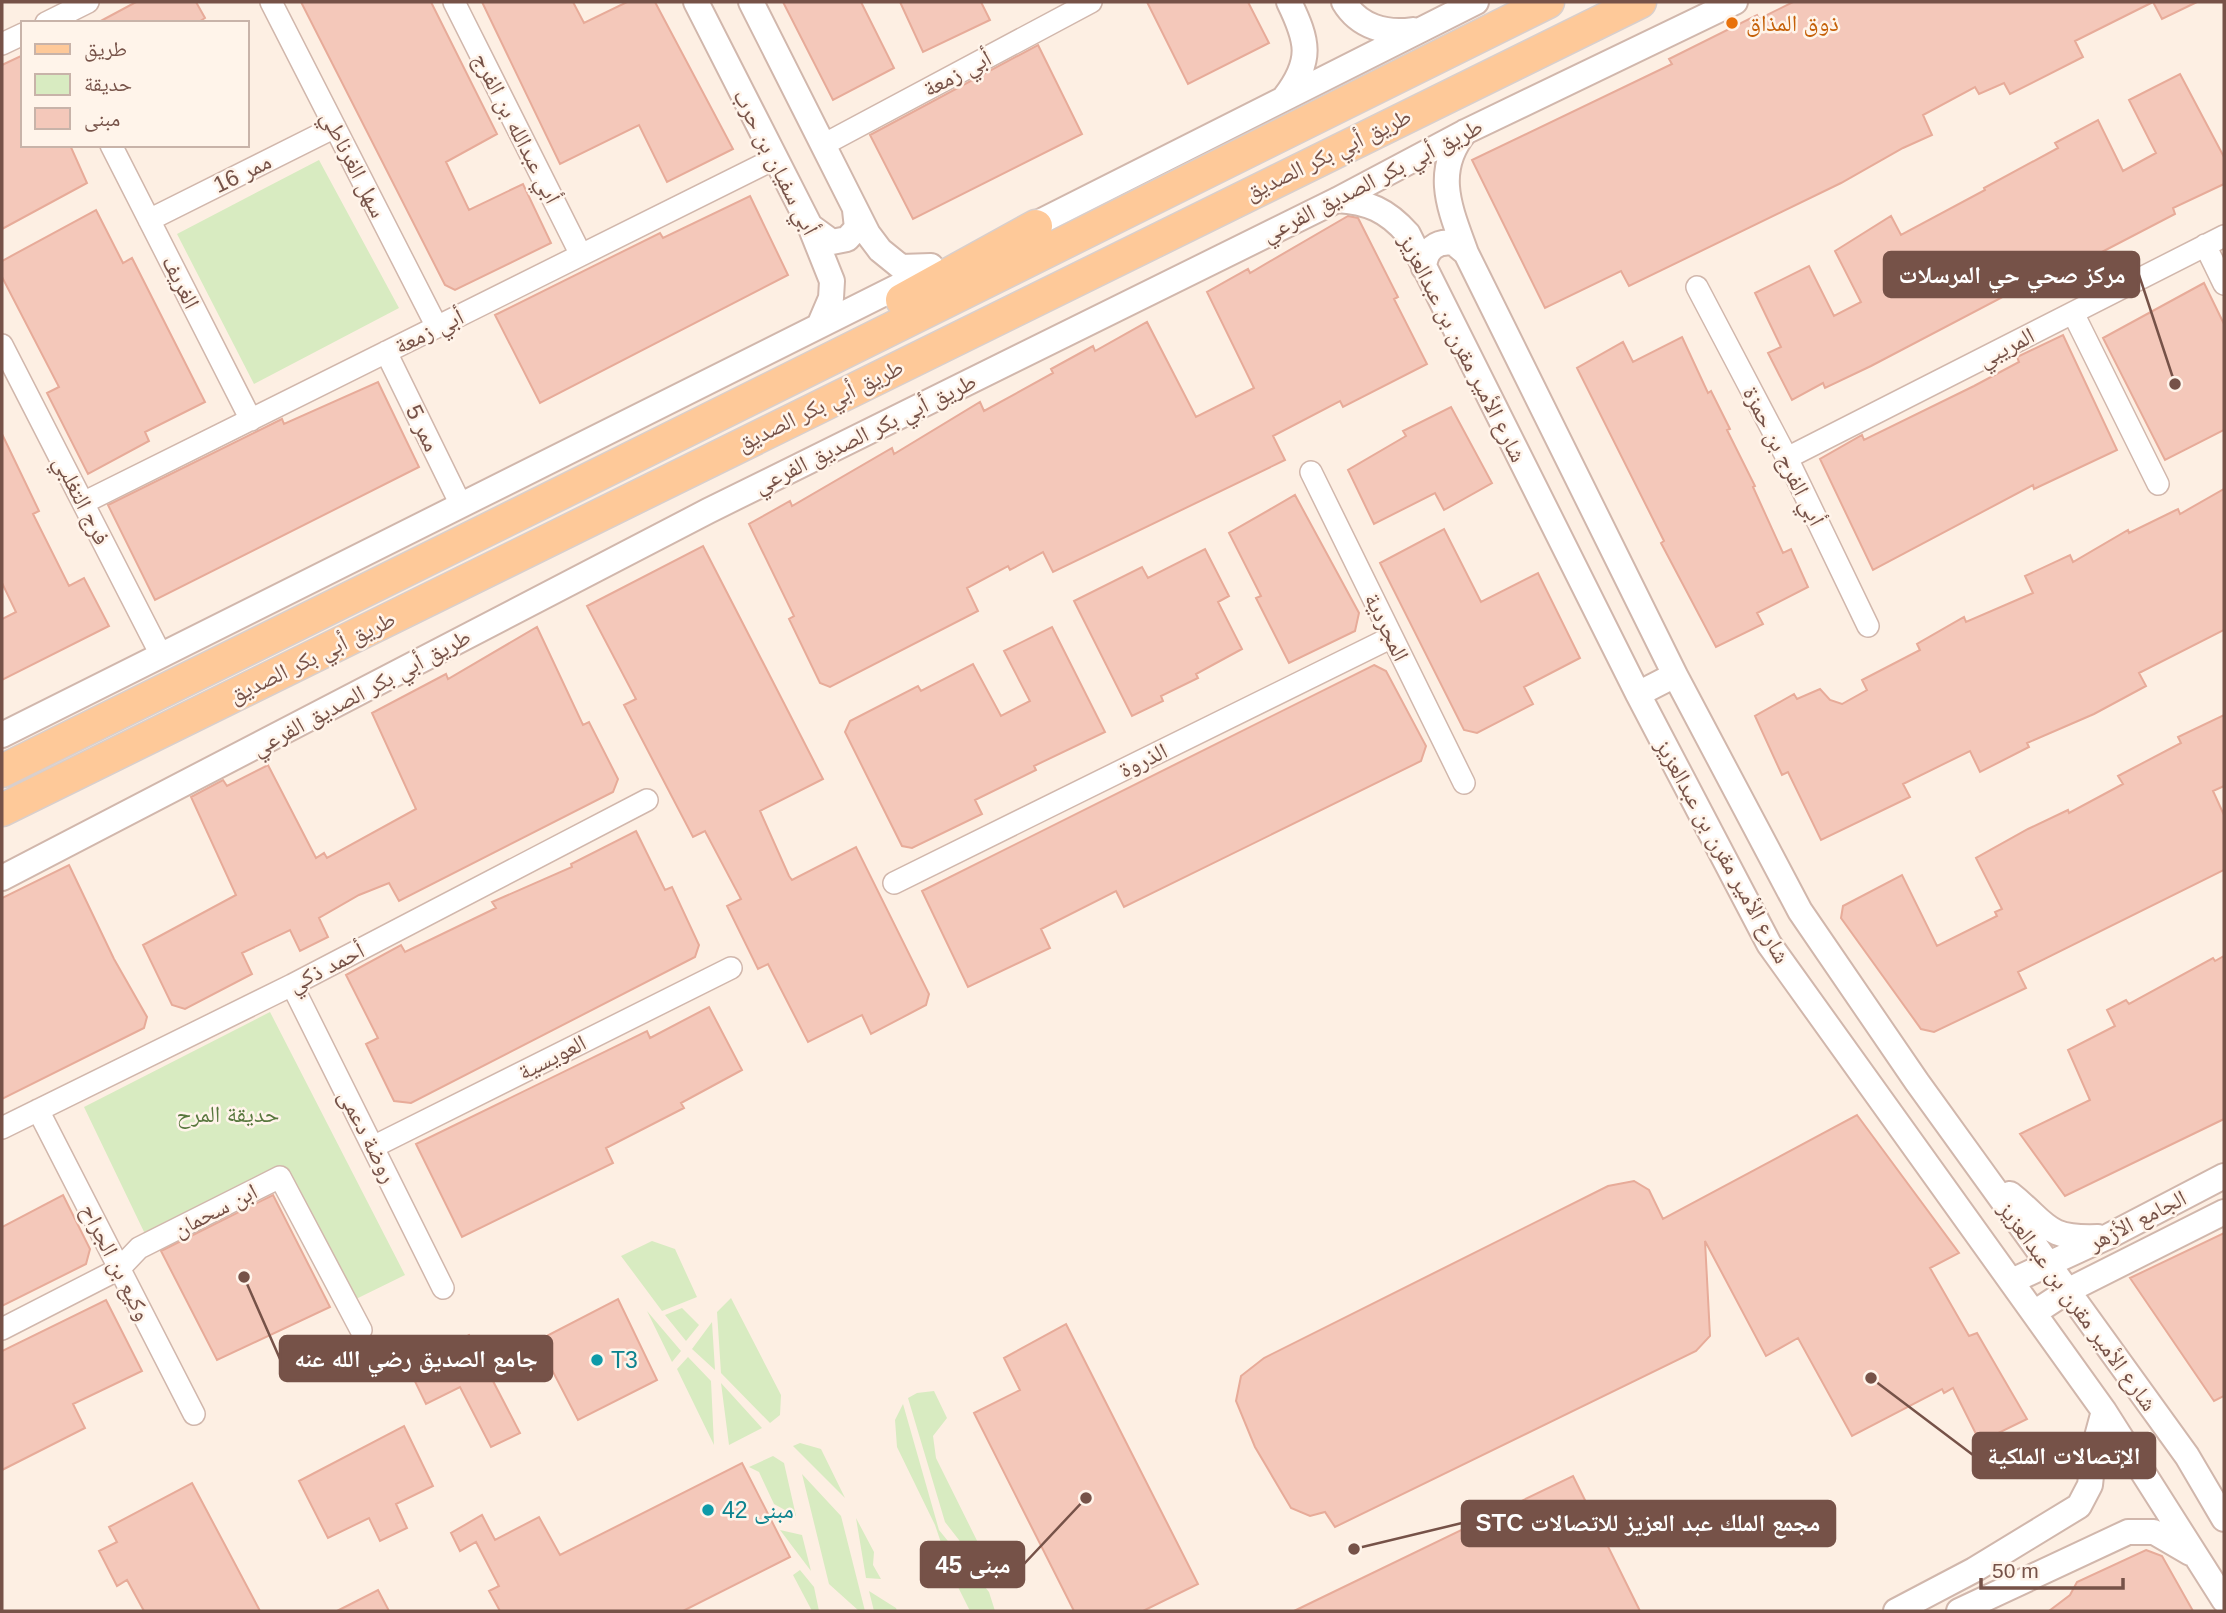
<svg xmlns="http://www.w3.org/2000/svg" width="2226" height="1613" font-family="Helvetica,'Noto Naskh Arabic',sans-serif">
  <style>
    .green { fill: #d8ebc1 }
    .building { fill: #f4c8ba; stroke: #e7ab99; stroke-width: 2 }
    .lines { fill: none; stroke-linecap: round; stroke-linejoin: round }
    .minor-casing { stroke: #d1b7ac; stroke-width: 24 }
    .tertiary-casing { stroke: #d1b7ac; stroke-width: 28 }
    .primary-casing { stroke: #d9cfcc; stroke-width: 35 }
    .minor { stroke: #fff; stroke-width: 21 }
    .tertiary { stroke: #fff; stroke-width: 24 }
    .primary { stroke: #fec999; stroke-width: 32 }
    .food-dot { fill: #e8710a; stroke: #fff4ea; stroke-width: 2.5 }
    .culture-dot { fill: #0f9aa8; stroke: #fff4ea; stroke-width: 2.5 }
    .labels { text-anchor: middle; stroke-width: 5; stroke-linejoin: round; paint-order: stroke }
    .food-label { font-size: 23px; fill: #c56008; stroke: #fff4ea; text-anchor: start }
    .street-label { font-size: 23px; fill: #765248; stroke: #fff4ea }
    .park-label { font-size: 23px; fill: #57773d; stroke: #fff4ea }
    .culture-label { font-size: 23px; fill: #0d838f; stroke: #fff4ea; text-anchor: start }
    .leader { fill: none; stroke: #765248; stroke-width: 2.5 }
    .callout-dot { fill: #765248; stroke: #fff4ea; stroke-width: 2.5 }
    .callout { fill: #765248; stroke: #765248; stroke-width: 2.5 }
    .callout-label { font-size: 24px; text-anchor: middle; font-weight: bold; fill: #fff }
  </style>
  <rect width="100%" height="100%" fill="#fdefe3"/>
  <path class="green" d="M319,160L399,308L254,384L177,234Z
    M270,1012L405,1275L356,1299L289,1170H277L146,1236L84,1107Z
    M652,1241L675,1249L697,1297L662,1311L621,1256Z
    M731,1298L781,1395L780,1415L770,1423L721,1373L717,1312Z
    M682,1308L699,1325L686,1341L665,1315Z
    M647,1311L681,1351L672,1362Z
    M712,1322L715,1370L692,1349Z
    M688,1357L711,1381L714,1445L677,1369Z
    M721,1383L762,1428L729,1445Z
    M934,1391L947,1418L933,1436L936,1458L998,1583L994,1585L945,1522L908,1398L917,1393Z
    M903,1404L939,1530L989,1592L995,1611H970L952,1575L935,1525L897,1447L895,1420Z
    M800,1443L821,1449L845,1498L793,1446Z
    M773,1456L784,1463L796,1516L774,1504L759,1472L749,1467Z
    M802,1474L841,1516L865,1611H859L829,1584Z
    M856,1518L874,1552L873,1565L881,1579L866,1578Z
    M780,1530L802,1535L811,1571Z
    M800,1570L814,1587L819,1611H812L793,1575Z
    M869,1591L896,1608L897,1611H874Z"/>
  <path class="building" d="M136,2H196L205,18L197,23H97Z
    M301,2H431L497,134L446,162L469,210L523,184L551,243L455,290L445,285Z
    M482,2H573L584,23L627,2H655L733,149L667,182L639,125L560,164Z
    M783,2H861L894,68L833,100Z
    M900,2H981L990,20L923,52Z
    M1147,2H1248L1269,43L1188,84Z
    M1793,2H2153L2075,41L2083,57L2010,94L2004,83L1979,94L1975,87L1923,115L1932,135L1903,148L1841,183L1629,286L1621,271L1545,308L1472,160L1672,64L1669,59L1757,15L1759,19Z
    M2153,2H2197L2162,19Z
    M1038,45L1082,134L913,219L870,135Z
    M23,55V145H70L87,183L2,229V65Z
    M2180,74L2224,157V184L2173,208L2175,214L2098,254L2033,285L2031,282L1871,366L1825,388L1823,383L1792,400L1768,353L1781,347L1755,293L1809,266L1834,316L1861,302L1835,251L1891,216L1901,235L1985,190L1984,188L2058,148L2055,143L2098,120L2123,171L2156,153L2129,100Z
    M750,196L788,275L540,403L495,315L660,233L663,238Z
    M96,210L123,263L132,258L205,402L145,432L149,441L88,474L47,393L59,387L2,277V261Z
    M1348,216L1358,218L1398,297L1394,299L1427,364L1343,407L1340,401L1273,436L1285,460L1053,572L1043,552L1010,570L1008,566L967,588L978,611L830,687L820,683L789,619L794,616L749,524L790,501L792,506L892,448L894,454L980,402L984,411L1053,373L1051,369L1093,346L1095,351L1147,322L1196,417L1254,388L1207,292L1248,269L1250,273Z
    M2204,283L2224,324V430L2165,460L2103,338Z
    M2063,335L2117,450L2034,489L2033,485L1873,570L1820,459L1862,435L1864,440L1974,386L2019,362L2017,357Z
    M1682,337L1708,393L1711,391L1730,429L1727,430L1755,486L1753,487L1783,553L1791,549L1808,587L1757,613L1763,624L1716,647L1661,543L1664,541L1577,368L1623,342L1633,362Z
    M378,382L419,467L155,600L108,505L282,419L284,424Z
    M1451,407L1492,483L1444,510L1435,493L1374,524L1348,470L1406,436L1403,431Z
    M2,434L39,511L33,514L69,586L84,578L109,626L2,680V619L16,612L2,583Z
    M2224,489V630L2139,673L2146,686L2094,714L2027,743L2029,747L1980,772L1970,751L1903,784L1910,797L1821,840L1788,772L1782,775L1755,716L1794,694L1797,699L1820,689L1830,700L1842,704L1867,690L1862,680L1920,650L1917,644L1964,617L1966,622L2033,593L2025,576L2070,555L2073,562L2128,530L2129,533L2178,509L2180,514Z
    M1295,495L1359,613L1355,631L1289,663L1256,598L1261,596L1229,533Z
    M1444,529L1481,602L1538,573L1580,658L1524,687L1533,704L1477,733L1464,730L1380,563Z
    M703,546L823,779L760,811L789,876L792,880L856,847L929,994L926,1005L871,1034L862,1015L808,1042L768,964L758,969L727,906L741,899L705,831L693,837L624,705L636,699L587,606Z
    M1205,549L1229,596L1218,602L1242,649L1196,674L1198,678L1161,696L1163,701L1132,716L1074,601L1142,567L1148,578Z
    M537,627L583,725L589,722L618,779L613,792L399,901L389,883L359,895L319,918L328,937L300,951L290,930L242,953L252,974L185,1009L172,1005L143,945L236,895L191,797L223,780L227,786L268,765L316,858L324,853L327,858L416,809L372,713L446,674L448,679Z
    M1052,627L1105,732L1034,766L1036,770L975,800L982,814L912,848L902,846L845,732L850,721L918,686L921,691L973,664L1001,716L1030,701L1004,651Z
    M1374,665L1386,671L1426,746L1421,761L1124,907L1116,891L1041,929L1050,948L968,987L922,891Z
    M2224,715V786L2213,791L2224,815V870L2018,972L2026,988L1934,1032L1921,1029L1841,918L1843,906L1902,875L1937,946L1997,916L1995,912L2002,909L1976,858L2028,829L2068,810L2069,813L2123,784L2118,776L2181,743L2178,737Z
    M636,831L665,890L672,887L699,945L695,957L411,1103L394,1101L366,1044L378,1038L346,975L401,945L405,952L496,908L492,902L572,867L571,864Z
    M69,865L114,959L147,1017L144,1028L2,1099V898Z
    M2224,956V1119L2065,1196L2020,1134L2090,1100L2068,1050L2115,1026L2107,1010L2126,1000L2129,1004L2213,958L2215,961Z
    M709,1007L742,1070L681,1103L684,1108L606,1148L613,1163L462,1237L416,1144L647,1031L650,1038Z
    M1857,1115L1959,1253L1930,1268L1969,1336L1977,1333L2027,1419L1980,1442L1953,1388L1944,1393L1942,1389L1852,1436L1798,1338L1766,1356L1705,1241L1710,1336L1696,1351L1335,1527L1325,1512L1310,1516L1291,1508L1255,1447L1236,1401L1241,1376L1264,1358L1608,1186L1634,1181L1649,1190L1663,1219Z
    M63,1195L90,1249L86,1264L2,1306V1227Z
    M273,1195L330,1307L217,1360L161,1251Z
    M2224,1233V1396L2214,1401L2130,1278Z
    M618,1299L657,1380L578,1420L537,1341Z
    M106,1300L142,1371L73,1404L85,1428L2,1470V1351Z
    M1066,1324L1198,1584L1143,1611H1074L974,1413L1020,1390L1004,1358Z
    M469,1335L520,1433L491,1447L460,1387L426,1404L408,1367Z
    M404,1426L433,1486L396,1504L407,1528L380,1541L369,1518L328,1538L299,1481Z
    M742,1463L790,1557L683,1611H500L489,1591L499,1586L476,1542L460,1551L451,1533L482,1515L495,1540L539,1517L560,1555Z
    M1573,1476L1640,1611H1294Z
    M192,1483L260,1611H144L127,1580L117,1586L99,1551L117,1542L109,1527Z
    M2146,1550L2162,1556L2193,1611H2049L2070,1595L2077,1582Z
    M378,1590L389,1611H337Z"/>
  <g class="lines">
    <g class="minor-casing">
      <path id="minor" d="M271,2L437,327
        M454,2L581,255
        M46,23L88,2
        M2,44L23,34
        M111,145L251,420
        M823,145L1091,2
        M149,220L335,127
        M2205,245L2224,284
        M1697,287L1787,458L1868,626
        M2073,313L2158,484
        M2,345L161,655
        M386,352L460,503
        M1787,458L2224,236
        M1311,472L1464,783
        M83,503L774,159
        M894,883L1392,637
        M292,985L443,1288
        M38,1110L194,1414
        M2,1128L292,985L647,800
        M373,1147L731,968
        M2,1329L119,1269L139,1248L280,1177L361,1330"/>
    </g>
    <g class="tertiary-casing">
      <path id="tertiary" d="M696,2L810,226L832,281L831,298L819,326
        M751,2L868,234L880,250L901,267L931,266
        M1344,2C1359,27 1386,34 1413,30
        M1285,97C1313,60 1308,41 1289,2
        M1465,132C1432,172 1451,211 1466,253L1675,675L1800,911L1917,1082L2187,1456L2224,1519
        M1337,200C1368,202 1387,210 1408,234L1638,694L1769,944L2104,1411L2224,1600
        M810,226L832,242L847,239L857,228L855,210
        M1020,232L1476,2
        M1424,268C1425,250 1436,240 1454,243L1466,253
        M1638,694L1675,675
        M2,735L919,276
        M2,878L708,511L1337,200L1465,132L1735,2
        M2010,1194C2048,1224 2044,1239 2098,1237
        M2012,1281L2109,1236L2224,1176
        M2034,1313L2069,1290L2224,1212
        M1896,1611L1974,1570L2079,1506L2090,1485L2094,1448L2104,1411
        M1959,1611L2128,1532H2154L2190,1553"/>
    </g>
    <g class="primary-casing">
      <path id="primary" d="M902,300L1036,226
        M2,771L1548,2
        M2,810L1640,2"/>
    </g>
    <use href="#minor" class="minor"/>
    <use href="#tertiary" class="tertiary"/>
    <use href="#primary" class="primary"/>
  </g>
  <circle class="food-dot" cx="1732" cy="23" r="7"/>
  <g class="culture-dot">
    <circle cx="597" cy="1360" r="7"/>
    <circle cx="708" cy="1510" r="7"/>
  </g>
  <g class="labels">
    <g class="food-label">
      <text x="1746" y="31">ذوق المذاق</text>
    </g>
    <g class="street-label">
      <text transform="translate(957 73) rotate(-28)" y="8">أبي زمعة</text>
      <text transform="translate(517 128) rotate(63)" y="8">أبي عبدالله بن الفرج</text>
      <text transform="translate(1328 154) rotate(-26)" y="8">طريق أبي بكر الصديق</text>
      <text transform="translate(776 162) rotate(63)" y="8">أبي سفيان بن حرب</text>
      <text transform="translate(354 164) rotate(63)" y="8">سهل الغرناطي</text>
      <text transform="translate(242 173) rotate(-26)" y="8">ممر 16</text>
      <text transform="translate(1372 180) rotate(-27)" y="8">طريق أبي بكر الصديق الفرعي</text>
      <text transform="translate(181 282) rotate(63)" y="8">الغريف</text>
      <text transform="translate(429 331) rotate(-26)" y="8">أبي زمعة</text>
      <text transform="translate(2006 347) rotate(-27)" y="8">المريبي</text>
      <text transform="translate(1463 348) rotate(63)" y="8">شارع الأمير مقرن بن عبدالعزيز</text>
      <text transform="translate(820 405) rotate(-26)" y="8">طريق أبي بكر الصديق</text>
      <text transform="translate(423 428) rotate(64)" y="8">ممر 5</text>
      <text transform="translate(865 433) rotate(-26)" y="8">طريق أبي بكر الصديق الفرعي</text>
      <text transform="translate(1784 456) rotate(63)" y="8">أبي الفرج بن حمزة</text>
      <text transform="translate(82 500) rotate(63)" y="8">فرج التغلبي</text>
      <text transform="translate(1387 627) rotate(64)" y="8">المجردية</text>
      <text transform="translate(312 657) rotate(-26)" y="8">طريق أبي بكر الصديق</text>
      <text transform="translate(361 692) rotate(-28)" y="8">طريق أبي بكر الصديق الفرعي</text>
      <text transform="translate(1143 760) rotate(-26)" y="8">الذروة</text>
      <text transform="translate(1723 851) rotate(61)" y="8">شارع الأمير مقرن بن عبدالعزيز</text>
      <text transform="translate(326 967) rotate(-27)" y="8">أحمد ذكي</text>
      <text transform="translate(552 1057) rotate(-27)" y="8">العويسية</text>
      <text transform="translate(368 1136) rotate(63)" y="8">روضة دعمى</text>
      <text transform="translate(215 1210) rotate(-27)" y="8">ابن سحمان</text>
      <text transform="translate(2137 1220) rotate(-27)" y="8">الجامع الأزهر</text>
      <text transform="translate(116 1262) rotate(63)" y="8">وكيع بن الجراح</text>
      <text transform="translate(2078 1306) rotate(54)" y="8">شارع الأمير مقرن بن عبدالعزيز</text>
    </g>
    <g class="park-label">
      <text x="228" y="1122">حديقة المرح</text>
    </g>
    <g class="culture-label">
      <text x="611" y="1368">T3</text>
      <text x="722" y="1518">مبنى 42</text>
    </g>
  </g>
  <path class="leader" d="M2175 384L2139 275M244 1277L280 1359M1871 1378L1973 1455M1354 1549L1462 1523M1086 1498L1024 1564"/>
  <g class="callout-dot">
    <circle cx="2175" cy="384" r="7"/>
    <circle cx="244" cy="1277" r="7"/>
    <circle cx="1871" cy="1378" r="7"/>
    <circle cx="1354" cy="1549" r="7"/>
    <circle cx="1086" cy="1498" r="7"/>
  </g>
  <g class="callout">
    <rect x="1884" y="252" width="255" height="45" rx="7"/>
    <rect x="280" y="1336" width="272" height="45" rx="7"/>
    <rect x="1973" y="1433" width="182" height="45" rx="7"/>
    <rect x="1462" y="1501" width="373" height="45" rx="7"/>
    <rect x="921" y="1542" width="103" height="45" rx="7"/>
  </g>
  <g class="callout-label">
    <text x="2012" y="283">مركز صحي حي المرسلات</text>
    <text x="416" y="1367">جامع الصديق رضي الله عنه</text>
    <text x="2064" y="1464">الإتصالات الملكية</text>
    <text x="1648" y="1531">STC مجمع الملك عبد العزيز للاتصالات</text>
    <text x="973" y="1573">مبنى 45</text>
  </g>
  <rect width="2226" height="1613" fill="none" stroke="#765248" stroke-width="7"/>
  <rect x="21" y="21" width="228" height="126" fill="#fff4ea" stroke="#c8b3a9" stroke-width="2"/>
  <rect x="35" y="44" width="35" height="10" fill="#fec999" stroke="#c8b3a9" stroke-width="2"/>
  <text x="84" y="56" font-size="21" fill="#765248">طريق</text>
  <rect x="35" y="74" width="35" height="21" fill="#d8ebc1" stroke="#c8b3a9" stroke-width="2"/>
  <text x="84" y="91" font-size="21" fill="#765248">حديقة</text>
  <rect x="35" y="108" width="35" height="21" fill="#f4c8ba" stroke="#c8b3a9" stroke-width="2"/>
  <text x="84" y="126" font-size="21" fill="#765248">مبنى</text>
  <path d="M1981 1578v10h142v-10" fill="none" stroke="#765248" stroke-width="3.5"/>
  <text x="1992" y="1578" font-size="21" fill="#765248" stroke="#fff4ea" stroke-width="5" paint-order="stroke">50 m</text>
</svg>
